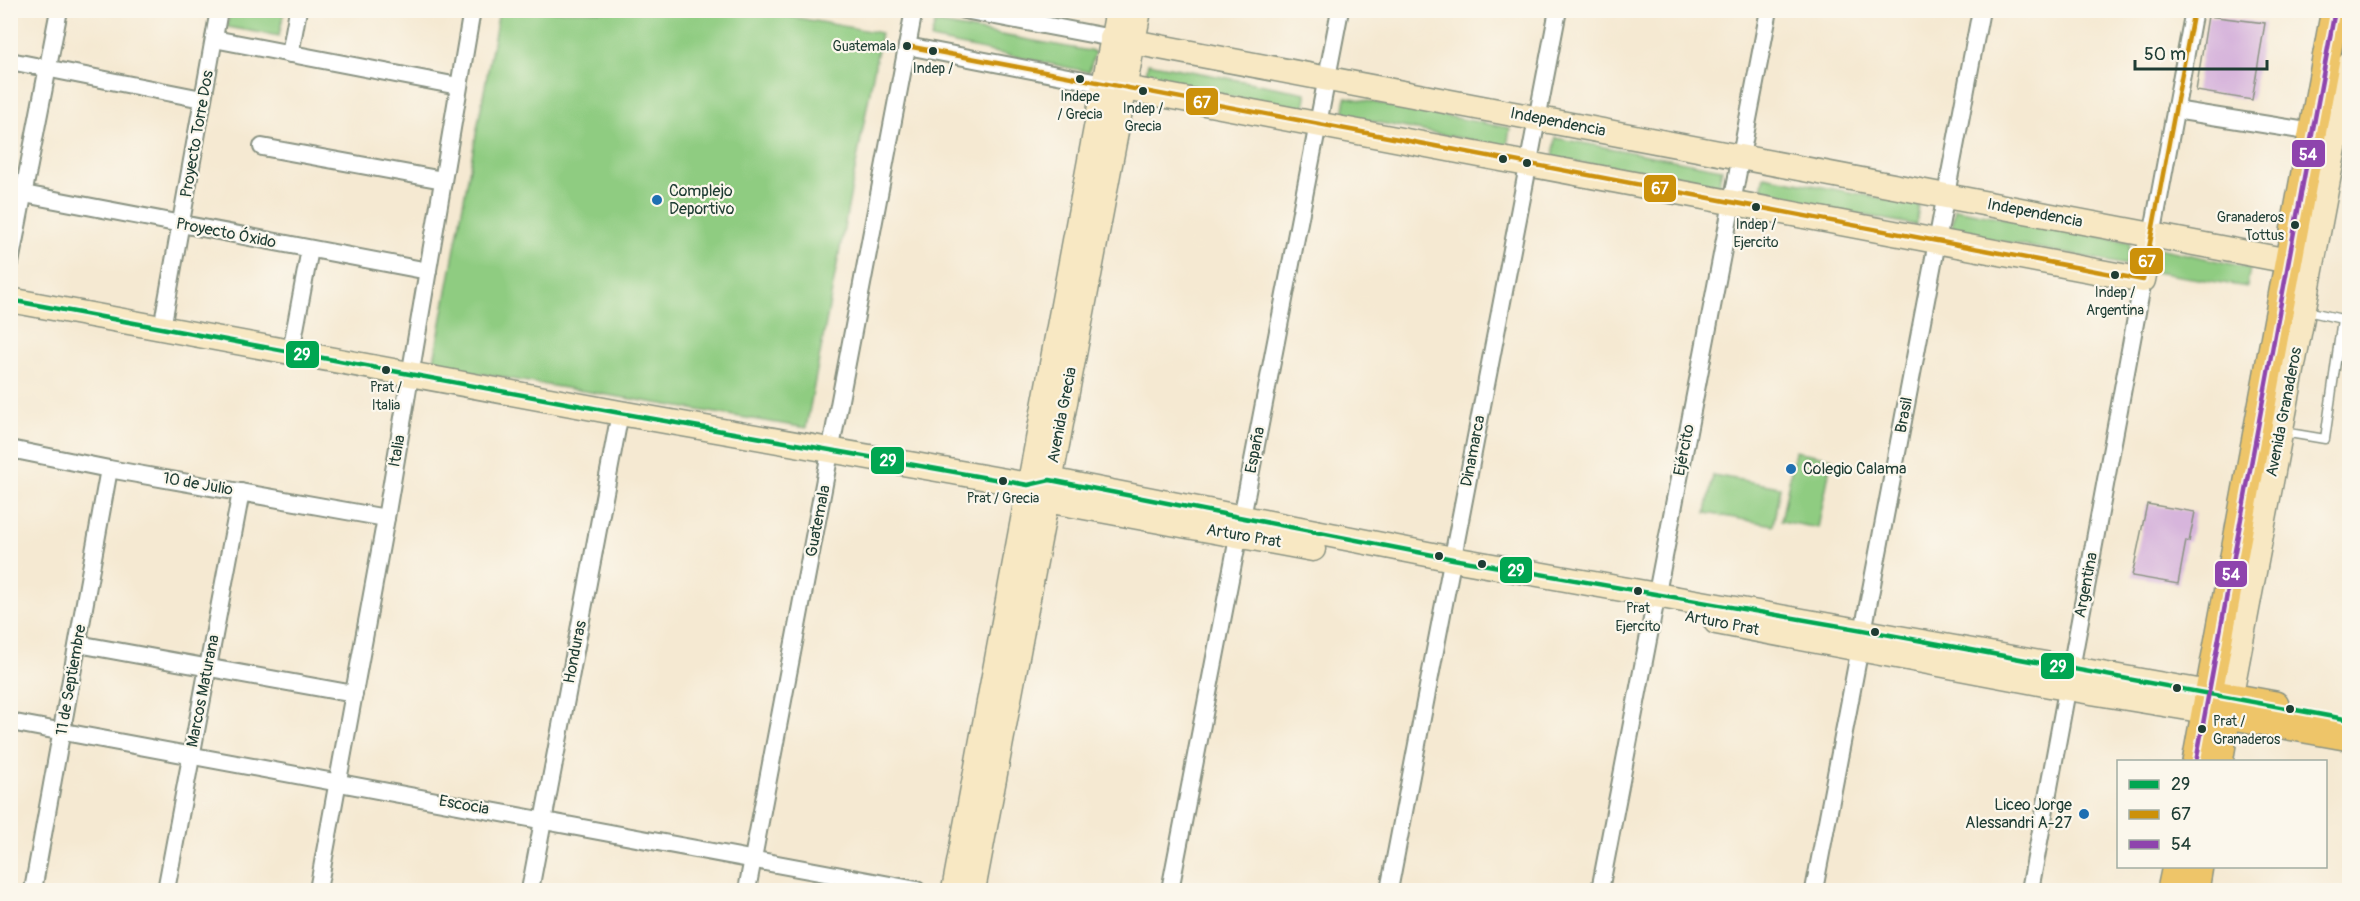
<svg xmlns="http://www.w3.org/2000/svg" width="2360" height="901" font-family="Pangolin,sans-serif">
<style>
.green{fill:#8fcc81;stroke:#57845a;stroke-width:1.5}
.building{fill:#d7b5dc}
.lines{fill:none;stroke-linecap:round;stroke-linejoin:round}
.lane-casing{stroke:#8a9383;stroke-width:11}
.street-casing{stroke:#8a9383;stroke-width:20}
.secondary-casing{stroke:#8a9383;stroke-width:27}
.primary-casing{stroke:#8a9383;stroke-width:30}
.lane{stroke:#fff;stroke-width:8}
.street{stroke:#fff;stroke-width:16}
.secondary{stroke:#f8e8c3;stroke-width:24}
.primary{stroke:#eec569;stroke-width:27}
.bus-1-casing{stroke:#fbf7ec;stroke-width:9}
.bus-2-casing{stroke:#fbf7ec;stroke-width:9}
.bus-3-casing{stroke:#fbf7ec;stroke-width:9}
.bus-1{stroke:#00a651;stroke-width:4.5}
.bus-2{stroke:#cc910a;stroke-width:4.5}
.bus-3{stroke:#8e44ad;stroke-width:4.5}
.bus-dot{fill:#1f3d34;stroke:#fbf7ec;stroke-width:2}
.poi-dot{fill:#1f6fb2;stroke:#fbf7ec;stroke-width:2}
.labels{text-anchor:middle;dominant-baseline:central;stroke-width:4.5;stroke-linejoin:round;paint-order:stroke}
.bus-label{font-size:14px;fill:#1f3d34;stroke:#fbf7ec}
.street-label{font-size:16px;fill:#1f3d34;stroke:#fbf7ec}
.poi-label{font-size:16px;fill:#1f3d34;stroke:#fbf7ec;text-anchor:start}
.line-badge{stroke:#fbf7ec;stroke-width:2}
.badge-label{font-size:16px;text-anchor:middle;font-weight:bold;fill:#fff}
</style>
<rect width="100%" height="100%" fill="#fbf7ec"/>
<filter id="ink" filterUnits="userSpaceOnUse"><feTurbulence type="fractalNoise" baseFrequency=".0167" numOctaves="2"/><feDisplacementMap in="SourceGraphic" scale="12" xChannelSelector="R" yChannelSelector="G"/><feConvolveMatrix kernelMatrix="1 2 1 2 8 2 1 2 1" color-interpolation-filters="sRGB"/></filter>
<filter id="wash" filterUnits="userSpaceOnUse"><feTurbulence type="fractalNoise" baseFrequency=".008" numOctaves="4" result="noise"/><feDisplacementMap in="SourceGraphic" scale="24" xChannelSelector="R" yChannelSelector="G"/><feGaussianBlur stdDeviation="1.35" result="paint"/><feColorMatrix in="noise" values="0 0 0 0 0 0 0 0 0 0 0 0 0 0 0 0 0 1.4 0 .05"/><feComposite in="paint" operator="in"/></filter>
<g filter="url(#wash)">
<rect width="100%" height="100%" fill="#f5e9d2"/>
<g class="green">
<path d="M230,10L284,11L279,36L227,27Z"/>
<path d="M499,11H760L881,33L806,428L433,366Z"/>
<path d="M935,23L1095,52L1089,72L931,39Z"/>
<path d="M1148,63L1306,93L1305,111L1145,80Z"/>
<path d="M1346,97L1510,128L1507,147L1343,116Z"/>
<path d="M1556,138L1722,169L1718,188L1553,158Z"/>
<path d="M1764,176L1919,205L1916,225L1760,196Z"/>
<path d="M1955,209L2130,242L2127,265L1951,232Z"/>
<path d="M2159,248L2250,268L2247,287L2154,272Z"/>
<path d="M1795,451L1832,458L1818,528L1781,521Z"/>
<path d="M1713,475L1780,487L1773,525L1706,513Z"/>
</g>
<g id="blocks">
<g class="building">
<path d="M2208,16L2265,23L2252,100L2196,91Z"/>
<path d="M2147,504L2195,512L2189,542L2186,541L2178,584L2132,576Z"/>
</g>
</g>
</g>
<g filter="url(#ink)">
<use href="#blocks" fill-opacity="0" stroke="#8a9383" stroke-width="1.5"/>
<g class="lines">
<g class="lane-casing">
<path id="lane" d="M2283,432L2325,439L2342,319L2307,311"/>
</g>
<g class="street-casing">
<g id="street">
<path d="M964,10L1112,38"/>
<path d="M214,39L458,86"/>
<path d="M907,46L1104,84"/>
<path d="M290,54L298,10"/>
<path d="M10,61L202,99"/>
<path d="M2175,110L2313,132"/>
<path d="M262,147L443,180"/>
<path d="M24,194L428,271"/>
<path d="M2152,236L2194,10"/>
<path d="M10,263L59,10"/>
<path d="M162,328L219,10"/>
<path d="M291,351L310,249"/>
<path d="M10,449L109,469L386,518"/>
<path d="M78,644L354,694"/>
<path d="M10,722L917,890"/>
<path d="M33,890L109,469"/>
<path d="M166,890L241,492"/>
<path d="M318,890L386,518L472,10"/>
<path d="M530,890L620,413"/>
<path d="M747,890L914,10"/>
<path d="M1170,890L1340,10"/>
<path d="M1389,890L1558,10"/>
<path d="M1600,890L1769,10"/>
<path d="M1814,890L1981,10"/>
<path d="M2030,890L2143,280"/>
</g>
</g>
<g class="secondary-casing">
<g id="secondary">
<path d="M1112,38L2289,261"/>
<path d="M1104,84L2143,280L2152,236"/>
<path d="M10,300L620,413L1028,485L1050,480L1453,559L2209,693"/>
<path d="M1028,485L1046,500L1313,549"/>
<path d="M1716,622L2055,686L2206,711"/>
<path d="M2227,715L2350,63"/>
<path d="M954,890L1118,10"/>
<path d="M973,890L1139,10"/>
</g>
</g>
<g class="primary-casing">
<g id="primary">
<path d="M2209,693L2275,705"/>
<path d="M2206,711L2350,737"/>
<path d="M2196,762L2335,10"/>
<path d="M2219,762L2227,715"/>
<path d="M2171,890L2176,866"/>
<path d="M2195,890L2199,866"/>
</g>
</g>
<use href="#lane" class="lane"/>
<use href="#street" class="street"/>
<use href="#secondary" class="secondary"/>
<use href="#primary" class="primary"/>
<g class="bus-1-casing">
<path id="bus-1" d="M10,300L620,413L1028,485L1050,480L1453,559L1863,630L2350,720"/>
</g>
<g class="bus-2-casing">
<path id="bus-2" d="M907,46L2143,280L2194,10"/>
</g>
<g class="bus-3-casing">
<path id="bus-3" d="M2196,762L2335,10"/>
</g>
<use href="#bus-1" class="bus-1"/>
<use href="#bus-2" class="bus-2"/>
<use href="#bus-3" class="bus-3"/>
</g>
</g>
<g class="bus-dot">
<circle cx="907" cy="46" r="5"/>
<circle cx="933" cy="51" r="5"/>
<circle cx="1080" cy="79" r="5"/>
<circle cx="1143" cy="91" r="5"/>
<circle cx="1503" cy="159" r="5"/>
<circle cx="1527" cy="163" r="5"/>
<circle cx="1756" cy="207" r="5"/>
<circle cx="2295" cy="225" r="5"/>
<circle cx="2115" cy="275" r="5"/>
<circle cx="386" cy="370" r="5"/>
<circle cx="1003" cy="481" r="5"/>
<circle cx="1439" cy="556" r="5"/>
<circle cx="1482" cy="564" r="5"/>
<circle cx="1638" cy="591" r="5"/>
<circle cx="1875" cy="632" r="5"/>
<circle cx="2177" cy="688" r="5"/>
<circle cx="2290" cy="709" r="5"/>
<circle cx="2202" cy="729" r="5"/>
</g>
<g class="poi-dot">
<circle cx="657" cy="200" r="6"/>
<circle cx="1791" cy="469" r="6"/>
<circle cx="2084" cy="814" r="6"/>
</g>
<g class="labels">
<g class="bus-label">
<text x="896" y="46" text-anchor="end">Guatemala</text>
<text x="933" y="68">Indep /</text>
<text x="1080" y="96">Indepe<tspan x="1080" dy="18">/ Grecia</tspan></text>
<text x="1143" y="108">Indep /<tspan x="1143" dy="18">Grecia</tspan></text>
<text x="2284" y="217" text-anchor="end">Granaderos<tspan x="2284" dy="18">Tottus</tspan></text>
<text x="1756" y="224">Indep /<tspan x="1756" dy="18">Ejercito</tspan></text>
<text x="2115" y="292">Indep /<tspan x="2115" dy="18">Argentina</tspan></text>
<text x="386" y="387">Prat /<tspan x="386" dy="18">Italia</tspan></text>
<text x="1003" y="498">Prat / Grecia</text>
<text x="1638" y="608">Prat<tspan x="1638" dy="18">Ejercito</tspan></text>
<text x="2213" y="721" text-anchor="start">Prat /<tspan x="2213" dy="18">Granaderos</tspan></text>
</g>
<g class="street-label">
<text transform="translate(1558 122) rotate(11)">Independencia</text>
<text transform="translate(197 134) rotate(-80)">Proyecto Torre Dos</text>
<text transform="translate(2035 213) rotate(11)">Independencia</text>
<text transform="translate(226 233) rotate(11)">Proyecto Óxido</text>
<text transform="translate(2284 412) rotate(-79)">Avenida Granaderos</text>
<text transform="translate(1062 415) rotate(-79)">Avenida Grecia</text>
<text transform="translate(1904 415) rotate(-79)">Brasil</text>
<text transform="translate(1255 450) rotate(-79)">España</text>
<text transform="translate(1684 450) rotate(-79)">Ejército</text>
<text transform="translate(397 451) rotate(-80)">Italia</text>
<text transform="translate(1473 451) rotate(-79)">Dinamarca</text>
<text transform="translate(198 484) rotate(10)">10 de Julio</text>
<text transform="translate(818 521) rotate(-79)">Guatemala</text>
<text transform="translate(1244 536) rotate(10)">Arturo Prat</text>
<text transform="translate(2086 585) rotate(-79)">Argentina</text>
<text transform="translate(1722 623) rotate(11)">Arturo Prat</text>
<text transform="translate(575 652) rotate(-79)">Honduras</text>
<text transform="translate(71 680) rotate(-80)">11 de Septiembre</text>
<text transform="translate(203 691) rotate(-79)">Marcos Maturana</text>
<text transform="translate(464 805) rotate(10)">Escocia</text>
</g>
<g class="poi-label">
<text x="669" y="191">Complejo<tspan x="669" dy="18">Deportivo</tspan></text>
<text x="1803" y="469">Colegio Calama</text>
<text x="2072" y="805" text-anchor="end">Liceo Jorge<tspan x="2072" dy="18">Alessandri A-27</tspan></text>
</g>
</g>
<g class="line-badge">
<rect x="1185" y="87" width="34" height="29" rx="6" fill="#cc910a"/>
<rect x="2291" y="139" width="35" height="29" rx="6" fill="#8e44ad"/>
<rect x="1643" y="174" width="34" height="29" rx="6" fill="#cc910a"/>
<rect x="2129" y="247" width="35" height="28" rx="6" fill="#cc910a"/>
<rect x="285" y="340" width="35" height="29" rx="6" fill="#00a651"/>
<rect x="870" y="446" width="35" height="29" rx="6" fill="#00a651"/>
<rect x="1499" y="556" width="34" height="28" rx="6" fill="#00a651"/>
<rect x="2214" y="560" width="34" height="28" rx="6" fill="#8e44ad"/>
<rect x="2040" y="652" width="35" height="28" rx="6" fill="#00a651"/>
</g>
<g class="badge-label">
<text x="1202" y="108">67</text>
<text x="2308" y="160">54</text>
<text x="1660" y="194">67</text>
<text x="2147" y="267">67</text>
<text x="302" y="360">29</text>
<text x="888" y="466">29</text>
<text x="1516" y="576">29</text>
<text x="2231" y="580">54</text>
<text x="2058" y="672">29</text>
</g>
<rect width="2360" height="901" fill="none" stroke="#fbf7ec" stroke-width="36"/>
<rect x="2117" y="760" width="210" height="108" fill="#fbf7ec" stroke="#a3ada2" stroke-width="1.5"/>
<rect x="2129" y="780" width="30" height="9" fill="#00a651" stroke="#a3ada2" stroke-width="1.5"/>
<text x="2171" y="790" font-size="18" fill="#1f3d34">29</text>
<rect x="2129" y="810" width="30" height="9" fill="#cc910a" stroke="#a3ada2" stroke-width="1.5"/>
<text x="2171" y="820" font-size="18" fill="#1f3d34">67</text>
<rect x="2129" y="840" width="30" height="9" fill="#8e44ad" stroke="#a3ada2" stroke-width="1.5"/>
<text x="2171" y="850" font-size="18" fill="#1f3d34">54</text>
<path d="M2135 60v9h132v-9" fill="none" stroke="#1f3d34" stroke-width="3"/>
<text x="2144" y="60" font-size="18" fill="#1f3d34" stroke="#fbf7ec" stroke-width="4.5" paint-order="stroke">50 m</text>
</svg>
